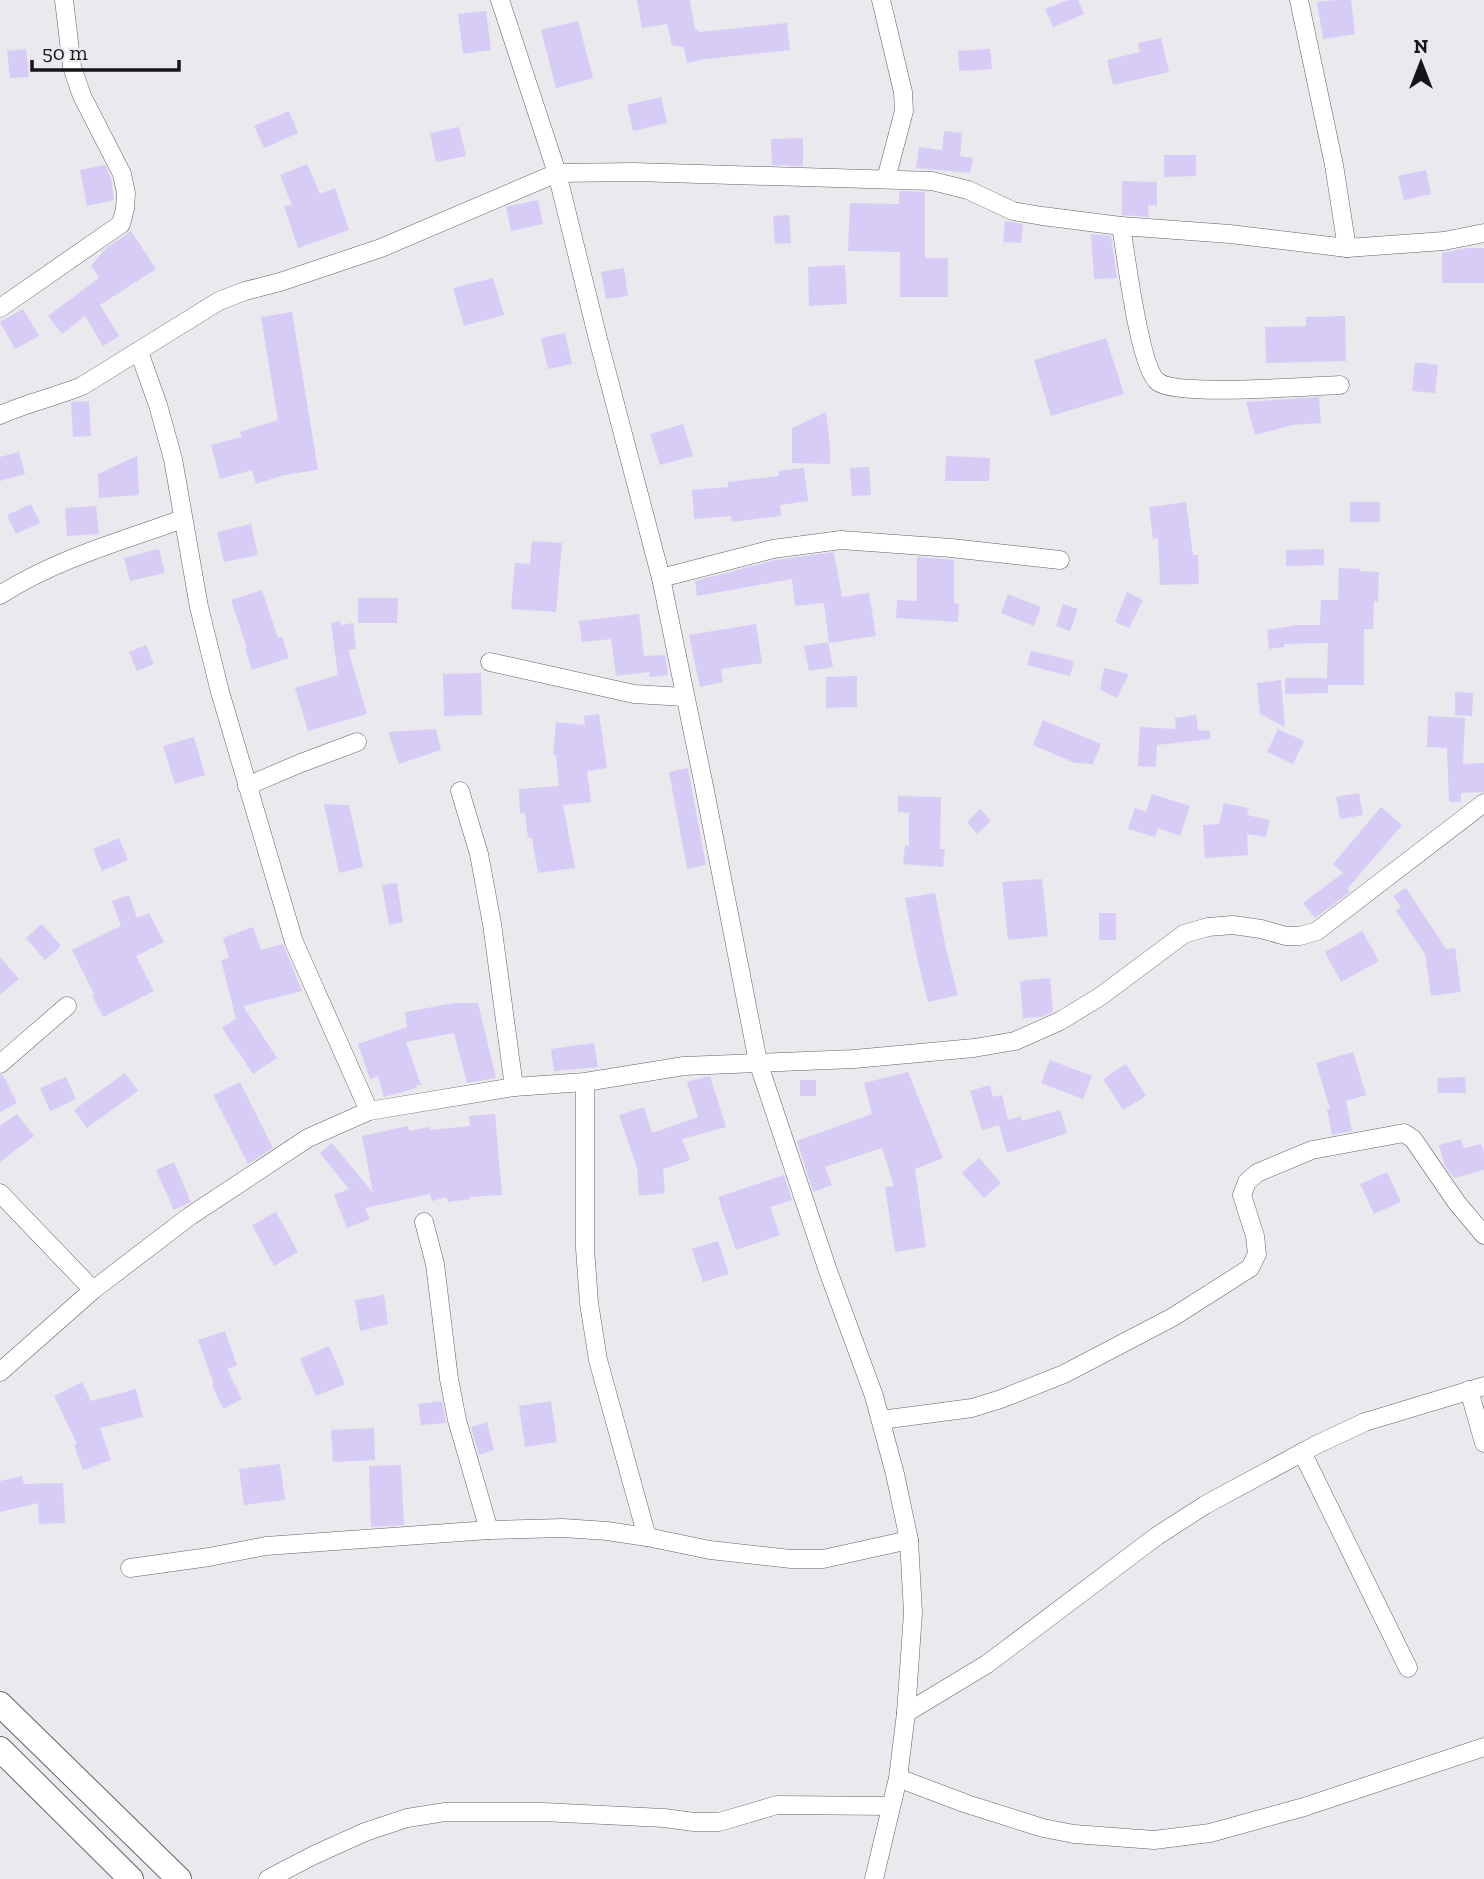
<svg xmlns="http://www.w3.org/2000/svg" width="1484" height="1879" font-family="'Zilla Slab',serif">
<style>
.building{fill:#d7ccf5}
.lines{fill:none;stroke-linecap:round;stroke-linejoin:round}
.street-casing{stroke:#636266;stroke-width:19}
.secondary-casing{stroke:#636266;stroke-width:26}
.street{stroke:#fff;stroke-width:18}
.secondary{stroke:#fff;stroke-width:24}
</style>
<rect width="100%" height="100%" fill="#eae9ee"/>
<g class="building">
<path d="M637,0H690L695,30L698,29L699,32L787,23L790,50L706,59L687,63L684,47L672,45L667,24L642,28Z"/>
<path d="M1068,0H1078L1084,14L1053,27L1045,9Z"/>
<path d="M1335,0H1351L1355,34L1323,39L1317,2Z"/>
<path d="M486,11L491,50L463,54L458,14Z"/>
<path d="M578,21L593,78L556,88L541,30Z"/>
<path d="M1161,38L1169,72L1113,85L1107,60L1140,52L1138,43Z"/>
<path d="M26,49L29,77L10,78L7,51Z"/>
<path d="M990,49L992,69L959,71L958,51Z"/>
<path d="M661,97L667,123L633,131L627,105Z"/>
<path d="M289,111L298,133L264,148L254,126Z"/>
<path d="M459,127L466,156L436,162L430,133Z"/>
<path d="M944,131L962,133L960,156L973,158L970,173L916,168L919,147L942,150Z"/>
<path d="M803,138V166L772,165L771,139Z"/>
<path d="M1164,155H1196V176L1164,177Z"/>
<path d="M307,164L320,194L335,188L349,230L298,248L284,206L292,205L280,175Z"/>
<path d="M105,165L111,178L114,200L87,206L80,170Z"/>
<path d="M1426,170L1431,194L1404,200L1398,176Z"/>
<path d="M1122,181L1157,182V206L1148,205L1149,217L1122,215Z"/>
<path d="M899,191L925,192V258H948V297H900V252L848,251L850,203L899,204Z"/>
<path d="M538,200L543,224L511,231L506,207Z"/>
<path d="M789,215L791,243L775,244L773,216Z"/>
<path d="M1005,221L1023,224L1021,243L1003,242Z"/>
<path d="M131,231L156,269L100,305L119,336L103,346L85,316L62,334L48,316L99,278L91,266L105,249Z"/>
<path d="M1091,234L1111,236L1117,278L1094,279Z"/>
<path d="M1467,248H1484V283H1442V253Z"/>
<path d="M845,265L847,304L809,306L808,267Z"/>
<path d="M624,268L628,296L606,299L601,272Z"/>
<path d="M493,278L504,315L464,326L453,288Z"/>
<path d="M23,309L39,336L15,349L0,322Z"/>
<path d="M292,312L318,470L284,475L256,484L252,470L220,479L211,445L242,437L240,432L278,420L261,317Z"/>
<path d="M1345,316L1346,361L1266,363L1265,327L1306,326V317Z"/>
<path d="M565,333L572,364L548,369L541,338Z"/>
<path d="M1106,338L1124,394L1051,416L1034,360Z"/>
<path d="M1415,362L1438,365L1435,393L1412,391Z"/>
<path d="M1319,397L1321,423L1292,425L1255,435L1246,402Z"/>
<path d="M89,401L91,436L73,437L71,402Z"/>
<path d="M826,412L830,447V464L792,463V428Z"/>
<path d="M683,424L693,456L660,465L650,434Z"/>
<path d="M19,452L25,474L0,481V457Z"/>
<path d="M137,456L139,495L99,498L98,474Z"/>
<path d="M946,456L990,458L989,481H945Z"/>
<path d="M869,467L871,495L852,496L850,468Z"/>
<path d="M804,468L808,501L780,505L781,516L732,522L731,516L694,519L692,490L728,487V482L779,476L778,471Z"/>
<path d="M1186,502L1193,555H1198L1199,584L1160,585L1158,538L1153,539L1149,507Z"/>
<rect x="1350" y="502" width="30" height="20"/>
<path d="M31,504L40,523L16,534L7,515Z"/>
<path d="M96,506L99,534L67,536L65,508Z"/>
<path d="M251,524L258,555L224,562L217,532Z"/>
<path d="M532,541L562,543L556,612L511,609L515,563L530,564Z"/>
<path d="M159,549L165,573L130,581L124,558Z"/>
<path d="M1324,549V565L1286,566V550Z"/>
<path d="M834,552L842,597L869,593L876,636L829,643L824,603L795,606L792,579L697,596L695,581L775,560Z"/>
<path d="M917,557L954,560V603L959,604L958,622L896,618L897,600L917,601Z"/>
<path d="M1339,568L1360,569V571L1379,572L1378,602L1374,601L1373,629H1364V685H1328V693L1285,694V678H1327L1328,643L1284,644V647L1269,649L1267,630L1297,625H1320L1321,600H1338Z"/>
<path d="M262,590L278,638L282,637L289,658L252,670L245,649L247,648L231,600Z"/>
<path d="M1127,592L1143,600L1129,628L1115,622Z"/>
<path d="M1008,594L1041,607L1034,626L1001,613Z"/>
<path d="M358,598H398L397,623H358Z"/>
<path d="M1063,604L1078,609L1070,631L1056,626Z"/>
<path d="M639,614L644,656L665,655L668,675L650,677L649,672L616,676L611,639L582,642L579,621Z"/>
<path d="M340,621L341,625L353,623L356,649L348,650L367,714L308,731L295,688L338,675L331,623Z"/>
<path d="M756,624L762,663L721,669L723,682L700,687L689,635Z"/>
<path d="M828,642L833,667L809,671L804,646Z"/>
<path d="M146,645L154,664L137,671L129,652Z"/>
<path d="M1031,651L1074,661L1070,676L1027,665Z"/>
<path d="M1104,668L1129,674L1117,698L1100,690Z"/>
<path d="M481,673L482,715L444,716L443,674Z"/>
<path d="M857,676V707L826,708V677Z"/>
<path d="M1281,680L1285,727L1260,714L1257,683Z"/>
<path d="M1455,692L1473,693L1472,716L1455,715Z"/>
<path d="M599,714L607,768L587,771L591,802L563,805L575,868L538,873L532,838H528L525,813L520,814L519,789L559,786L556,755H553L556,722L585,725L584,716Z"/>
<path d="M1196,715L1198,730L1210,731V739L1157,745L1156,767L1138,766L1140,727L1176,729L1175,718Z"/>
<path d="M1428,716L1465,718L1463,764L1484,763V792L1461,793V802H1449L1447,748L1427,747Z"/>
<path d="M1043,720L1101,744L1093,764L1075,763L1033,745Z"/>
<path d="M436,729L441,750L399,764L388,732Z"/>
<path d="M1278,729L1304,741L1293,764L1267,752Z"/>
<path d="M194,737L205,775L175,784L163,746Z"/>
<path d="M688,768L706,865L687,869L669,772Z"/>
<path d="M1359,793L1363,815L1340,819L1336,797Z"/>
<path d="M1152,794L1190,806L1180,836L1158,828L1155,837L1128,829L1135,808L1146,812Z"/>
<path d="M898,796L941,797L940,849H945L943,867L903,864L905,845L909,846V813L898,812Z"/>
<path d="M1224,803L1249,808L1247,815L1270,820L1266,837L1247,834L1248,855L1205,858L1203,825L1219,824Z"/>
<path d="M324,804L349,805L363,867L339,873Z"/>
<path d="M1381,807L1402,825L1347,889L1350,892L1315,918L1303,903L1343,873L1333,864Z"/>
<path d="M980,809L991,821L977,834L967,822Z"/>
<path d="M119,838L128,860L102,871L93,849Z"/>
<path d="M1042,879L1048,936L1008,940L1002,882Z"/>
<path d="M397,883L403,922L389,925L382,885Z"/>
<path d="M1406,888L1446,949L1455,948L1461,992L1431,996L1425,954L1396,911L1401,907L1393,896Z"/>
<path d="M935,893L946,949L958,995L928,1002L915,949L905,898Z"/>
<path d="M129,895L137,918L149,913L164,942L136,956L154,991L103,1017L92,995L94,994L72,950L121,926L112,901Z"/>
<rect x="1099" y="913" width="17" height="27"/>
<path d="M42,924L61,946L45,960L26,938Z"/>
<path d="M253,927L261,950L283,944L302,991L243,1006L277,1058L253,1074L222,1028L236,1019L221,960L229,958L223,938Z"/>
<path d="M1362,931L1379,961L1341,982L1325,952Z"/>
<path d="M0,957L19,979L0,995Z"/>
<path d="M1050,978L1053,1012L1042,1017L1023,1018L1020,981Z"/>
<path d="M455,1003H478L496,1078L467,1083L454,1033L406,1042L421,1085H416L417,1088L384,1097L378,1076L370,1079L358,1044L407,1027L405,1012Z"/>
<path d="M594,1043L598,1067L554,1071L551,1049Z"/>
<path d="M1353,1052L1366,1095L1346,1101L1352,1131L1332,1135L1327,1109H1330L1316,1063Z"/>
<path d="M1050,1060L1092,1076L1083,1099L1041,1083Z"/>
<path d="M1126,1064L1146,1096L1123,1110L1103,1079Z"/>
<path d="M908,1072L943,1158L915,1169L926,1247L895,1252L885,1187L894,1186L882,1148L825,1167L832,1185L813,1192L797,1141L872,1114L864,1083Z"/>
<path d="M125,1073L138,1091L87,1128L74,1110Z"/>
<path d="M0,1075H3L17,1103L0,1112Z"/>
<path d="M710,1076L726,1127L682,1139L690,1160L663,1169L665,1193L639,1196L637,1168L619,1115L644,1107L652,1133L698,1117L687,1082Z"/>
<path d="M66,1077L76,1099L50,1111L40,1088Z"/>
<path d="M1465,1077L1466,1093H1438L1437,1078Z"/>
<rect x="800" y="1080" width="16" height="16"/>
<path d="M240,1082L273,1148L248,1164L213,1095Z"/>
<path d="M990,1085L993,1097L1002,1095L1008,1120L1021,1116L1022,1121L1060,1110L1067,1133L1007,1153L999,1125L982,1130L970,1091Z"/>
<path d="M17,1114L34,1136L0,1162V1126Z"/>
<path d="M495,1114L502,1195L470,1197V1199L448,1202L447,1197L432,1201L430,1194L365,1208L370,1219L347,1228L334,1195L349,1189L320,1153L332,1143L373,1193L362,1136L408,1126L409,1131L429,1127L430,1130L470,1126L469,1116Z"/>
<path d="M1461,1139L1464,1148L1481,1144L1484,1153V1170L1454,1178L1445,1166L1439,1145Z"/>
<path d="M979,1158L1001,1183L984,1198L962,1173Z"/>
<path d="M174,1162L191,1202L174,1210L156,1170Z"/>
<path d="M1387,1172L1401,1202L1374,1214L1360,1184Z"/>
<path d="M784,1175L792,1200L770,1207L780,1235L736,1250L718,1197Z"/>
<path d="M276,1212L298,1252L274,1266L252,1225Z"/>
<path d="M718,1241L729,1274L703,1282L692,1249Z"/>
<path d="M384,1295L388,1324L360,1331L355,1300Z"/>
<path d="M225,1331L237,1365L227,1369L242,1399L223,1409L212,1385L214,1384L198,1340Z"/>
<path d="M329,1346L345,1384L316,1396L300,1359Z"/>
<path d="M82,1382L91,1401L136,1389L143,1417L100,1428L111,1460L83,1470L74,1445L77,1444L54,1396Z"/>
<path d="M442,1401L446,1423L421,1425L418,1404Z"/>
<path d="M551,1401L557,1442L525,1447L519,1406Z"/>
<path d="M487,1422L494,1450L479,1455L471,1427Z"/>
<path d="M374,1428L375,1460L333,1462L331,1430Z"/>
<path d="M280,1464L285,1500L244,1505L239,1469Z"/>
<path d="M401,1465L404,1525L371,1527L369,1466Z"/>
<path d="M22,1476L24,1484L63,1483L65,1523L39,1524L38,1503L0,1512V1481Z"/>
</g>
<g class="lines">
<g class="street-casing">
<g id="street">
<path d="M500,0L557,173L598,339L661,578L704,786L758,1062L828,1271L874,1396L895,1474L909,1540L913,1613L906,1713L898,1778L874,1879"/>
<path d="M881,0L903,92L904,111L886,179"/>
<path d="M1299,0L1334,165L1347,248"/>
<path d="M1121,226C1126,254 1139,368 1158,382C1178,397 1309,386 1340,385"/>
<path d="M0,308L121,224L125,209L126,193L122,174L82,96L72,67L64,0"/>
<path d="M139,352L158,405L173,459L199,607L220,692L294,942L369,1111"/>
<path d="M0,415C27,403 55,397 82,386L219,301L245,291L280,282L381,248L557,173L634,172L932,181L968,190L1013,211L1042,216L1121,226L1230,234L1347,248L1444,241L1484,233"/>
<path d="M661,578L773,549L841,540L951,548L1060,560"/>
<path d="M0,595C56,559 121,541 183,519"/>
<path d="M490,662L634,694L685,697"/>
<path d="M247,786L301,763L357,742"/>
<path d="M460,791L479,854L492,924L514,1087"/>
<path d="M0,1064L67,1006"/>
<path d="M585,1082V1248L589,1303L598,1360L647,1537"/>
<path d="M0,1193L93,1290"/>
<path d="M424,1222L435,1264L449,1379L457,1420L489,1530"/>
<path d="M0,1372L93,1290L190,1216L308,1138L369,1111L514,1087L585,1082L684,1066L854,1059L974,1048L1015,1041L1060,1021L1101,996L1184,934L1208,927L1233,925L1261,929L1286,936H1300L1317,931L1484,803"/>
<path d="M1469,1390L1484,1443"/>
<path d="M881,1420L972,1408L1001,1399L1064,1374L1173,1317L1250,1268L1257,1254L1255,1236L1242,1195L1247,1182L1257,1173L1312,1150L1404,1133L1413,1139L1457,1203L1484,1235"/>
<path d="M1302,1452L1408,1668"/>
<path d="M130,1568L209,1557L266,1546L489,1530L563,1528L607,1531L647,1537L710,1550L791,1559H823L909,1540"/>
<path d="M906,1713L987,1664L1157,1536L1205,1505L1316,1445L1365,1422L1484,1386"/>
<path d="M898,1778L967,1804L1043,1828L1074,1834L1154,1840L1210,1833L1304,1807L1484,1747"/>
<path d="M268,1879L314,1855L365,1832L407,1818L445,1812H543L664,1818L694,1822H719L777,1805L891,1806"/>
</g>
</g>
<g class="secondary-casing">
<g id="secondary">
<path d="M0,1704L179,1879"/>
<path d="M0,1749L131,1879"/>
</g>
</g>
<use href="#street" class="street"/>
<use href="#secondary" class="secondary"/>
</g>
<g transform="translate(1421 63)" stroke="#eae9ee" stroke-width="5" paint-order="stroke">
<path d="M0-5L12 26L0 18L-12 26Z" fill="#161517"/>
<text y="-10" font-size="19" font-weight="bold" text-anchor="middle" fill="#161517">N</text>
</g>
<path d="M32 60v10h147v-10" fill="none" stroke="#161517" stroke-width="3.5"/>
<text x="42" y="60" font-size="21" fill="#161517" stroke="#eae9ee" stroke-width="5" paint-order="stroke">50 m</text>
</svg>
